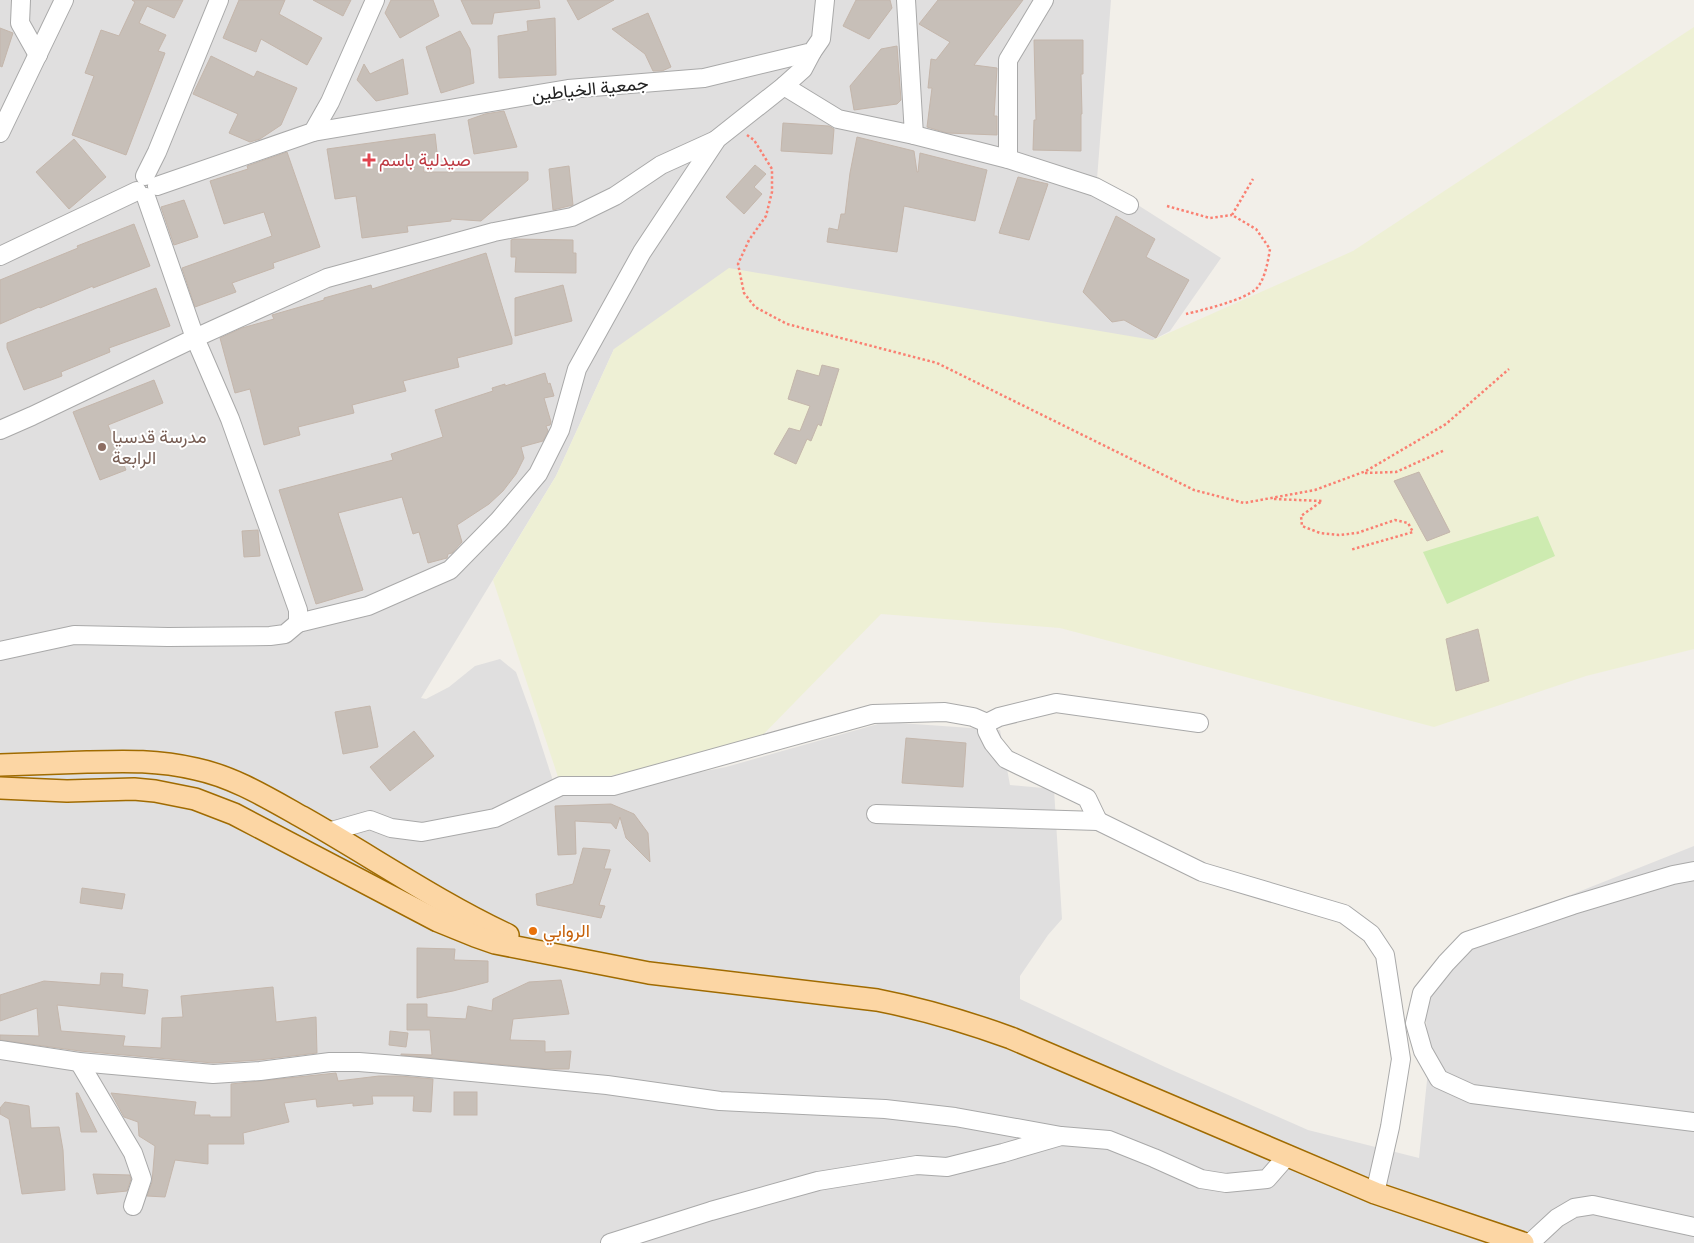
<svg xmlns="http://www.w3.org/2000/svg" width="1694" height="1243" font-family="Signika,Vazirmatn,sans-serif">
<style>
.residential{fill:#e0dfdf}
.farmland{fill:#eef0d5}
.grass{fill:#cdebb0}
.building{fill:#c7bfb8;stroke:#c4b6ab}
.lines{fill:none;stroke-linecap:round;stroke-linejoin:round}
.minor-casing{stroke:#a9a9a9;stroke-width:20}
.major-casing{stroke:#a06b00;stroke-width:24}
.path{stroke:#fa8072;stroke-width:2.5;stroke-dasharray:2.5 2.5;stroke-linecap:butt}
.minor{stroke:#fff;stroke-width:18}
.major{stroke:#fcd6a4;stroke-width:21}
.health-dot{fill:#e0444e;stroke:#fff;stroke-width:2}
.education-dot{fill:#8d6e63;stroke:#fff;stroke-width:2}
.food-dot{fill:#e8710a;stroke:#fff;stroke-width:2}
.labels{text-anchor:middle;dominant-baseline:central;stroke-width:4;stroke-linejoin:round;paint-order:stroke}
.street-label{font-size:18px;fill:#222;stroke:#fff}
.health-label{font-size:18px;fill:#be3a42;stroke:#fff;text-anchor:start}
.education-label{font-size:18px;fill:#785e54;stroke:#fff;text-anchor:start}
.food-label{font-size:18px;fill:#c56008;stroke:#fff;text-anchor:start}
</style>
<rect width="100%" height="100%" fill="#f2efe9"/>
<path class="residential" d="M0,0H1111L1097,179L1221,258L1170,331L1153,340L614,349L556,476L421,698L426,699L449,687L475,666L500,659L516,672L533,719L554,784L642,783L726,767L885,722L1000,730L1010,785L1054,789L1062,919L1048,935L1020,976V999L1165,1067L1308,1130L1419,1158L1429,1061L1424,992L1465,937L1694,846V1243H0Z"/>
<path class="farmland" d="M1694,27V649L1586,676L1434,727L1060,628L881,614L751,747L561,786L493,580L556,476L614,349L729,268L1153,340L1353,251Z"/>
<path class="grass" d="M1538,516L1555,556L1447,604L1423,552Z"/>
<g class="building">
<path d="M132,0H183L174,18L147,6L139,23L166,35L158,51L165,53L126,155L72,135L94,76L85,73L101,30L119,36L135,2Z"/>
<path d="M239,0H285L279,14L322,38L307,65L261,39L256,52L223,38Z"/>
<path d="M313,0H351L343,16Z"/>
<path d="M391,0H433L439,16L400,38L385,13Z"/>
<path d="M461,0H539L540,8L494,13L492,24H472Z"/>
<path d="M567,0H614L578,20Z"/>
<path d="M856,0H890L892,8L869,39L843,26Z"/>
<path d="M938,0H1023L974,65L997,68L994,116H997V135L947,133L927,127L932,88H928L931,59L936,60L950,42L919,24Z"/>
<path d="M648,13L671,67L662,71H653L645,54L612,29Z"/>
<path d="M555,18L556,75L499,78L498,36L528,31L527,21Z"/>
<path d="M0,28L13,33L2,67L0,66Z"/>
<path d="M460,31L470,49L474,83L441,93L426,47Z"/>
<path d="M1034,40H1083V74H1081L1082,114H1081V151L1033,150L1034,120H1036Z"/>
<path d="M897,46L901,100L897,104L854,110L850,86L881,49Z"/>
<path d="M211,56L254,77L257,71L297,88L281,125L260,139L250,142L229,133L238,114L193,94Z"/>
<path d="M403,59L408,94L376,101L357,80L364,64L370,74Z"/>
<path d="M504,111L517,147L474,154L468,120L485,114Z"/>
<path d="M783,123L829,126L834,129L832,154L781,151Z"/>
<path d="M435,134L438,161L423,164L424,172H528V180L481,221L451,219V221L407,226L408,232L362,238L356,196L335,199L327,149Z"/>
<path d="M857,137L914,151L917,172H918L920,153L987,170L975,221L904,206L897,252L827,242L829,228L838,230L841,214H845L850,173Z"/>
<path d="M74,139L106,177L69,209L36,172Z"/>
<path d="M287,152L320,247L273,263L274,268L232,283L236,292L195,307L182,268L272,236L264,212L224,224L210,181L248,169L247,166Z"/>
<path d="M755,165L766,174L754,187L762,194L744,214L726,197Z"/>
<path d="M569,166L573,205L553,210L549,169Z"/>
<path d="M1018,177L1048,184L1029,240L999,233Z"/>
<path d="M184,200L198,237L174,245L161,207Z"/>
<path d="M1116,216L1155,239L1146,257L1189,280L1156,338L1124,320L1112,322L1083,292Z"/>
<path d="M134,224L150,266L93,288V286L40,308L39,307L0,324V280L78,248L77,246Z"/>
<path d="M514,239L573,240V253H576V273L515,272L516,257H511V240Z"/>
<path d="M486,253L512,339V344L457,358L459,367L403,381L406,391L352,405L354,413L298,427L300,435L264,445L250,389L235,393L220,338L242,328L274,319L272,315L324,300V298L371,285L372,289Z"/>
<path d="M563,285L572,321L515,336V298Z"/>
<path d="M156,288L170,326L109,348L110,352L61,372L62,376L24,390L7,348V343Z"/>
<path d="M822,365L839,369L821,426L818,424L811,441L807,439L796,464L774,454L789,428L800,431L810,406L788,399L797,370L819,376Z"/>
<path d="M545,373L548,384L550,383L554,396L544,398L551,422L550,425L546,426L548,431L543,441L521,447L524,458L516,474L503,491L489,504L457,525L462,542L452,553L448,554L447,558L428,563L419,532L413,534L402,497L338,513L363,590L316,604L279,490L393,460L391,454L443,437L435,410L493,391L492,388L505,384V386Z"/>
<path d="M154,380L163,403L108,425L126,470L100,480L73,412Z"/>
<path d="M1419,472L1450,532L1427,541L1394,481Z"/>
<path d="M258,530L260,556L244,557L242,531Z"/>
<path d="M1478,629L1489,681L1456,691L1446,639Z"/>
<path d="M370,706L378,747L343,754L335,712Z"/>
<path d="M414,731L434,756L390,791L370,767Z"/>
<path d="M906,738L966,743L963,787L902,783Z"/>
<path d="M611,804L634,814L648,833L650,862L626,838L620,817L616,829L611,823L575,821L576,854L558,855L555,806Z"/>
<path d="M583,848L610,850L604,869H611L599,905L605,906L601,918L537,905L536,894L573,884Z"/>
<path d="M82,888L125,894L122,909L80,903Z"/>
<path d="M417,948L455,949L454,960L488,961V982L453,991L417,998Z"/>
<path d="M101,973L123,974L122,987L148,990L145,1014L57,1005L61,1031L125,1036L123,1046L161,1048L162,1018L183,1017L181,996L273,987L276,1022L316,1017L317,1053L259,1060L213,1063L80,1051L0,1040V1035L39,1036L37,1008L0,1021V995L44,981L100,985Z"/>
<path d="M561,980L569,1014L513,1019L510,1040L545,1041V1052L571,1051L569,1069H547L401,1055V1054L432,1055L430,1030H407V1004H427V1017L466,1019L468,1006L492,1011L493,999L529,982Z"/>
<path d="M390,1031L408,1033L406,1047L389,1045Z"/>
<path d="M336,1073L338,1081L379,1076H400L433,1079L431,1112L413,1111L414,1096H372L373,1104L353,1106V1103L317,1107L316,1099L284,1103L289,1122L243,1133L244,1144H208V1164L175,1160L165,1197L147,1196L152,1182L155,1146L139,1136L138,1122L124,1117L111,1093L196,1102L194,1115H210V1117H231V1084Z"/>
<rect x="454" y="1092" width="23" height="23"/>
<path d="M76,1093H78L97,1132H81Z"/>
<path d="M5,1102L29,1106L31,1128L59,1127L63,1150L65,1190L22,1194L9,1119L0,1114V1108Z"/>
<path d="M93,1174L130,1175L131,1179L127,1191L97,1194Z"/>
</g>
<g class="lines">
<g class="minor-casing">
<g id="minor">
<path d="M21,0L20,23L38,55"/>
<path d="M784,86L838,119L914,135L906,0"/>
<path d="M313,132L568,89L704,78L812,52L821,39L825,0"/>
<path d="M0,133L64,0"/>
<path d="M914,135L1008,159L1095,187L1129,205"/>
<path d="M1008,159V60L1044,0"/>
<path d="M145,176L157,152L219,0"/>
<path d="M157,186L313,132L330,102L375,0"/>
<path d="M0,256L137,191"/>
<path d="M0,430L32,416L195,338L327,278L494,232L572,217L615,196L661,165L716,140"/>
<path d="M298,623L368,606L450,570L499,520L538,474L560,430L577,369L642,252L717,139L784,86L803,69L812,52"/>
<path d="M0,651L74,635L168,637L270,636L285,634L298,623V610L230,419L195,338L146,197"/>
<path d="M987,723L999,717L1056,703L1199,723"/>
<path d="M876,814L1098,821L1202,872L1344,914L1371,934L1385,955L1401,1059L1390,1127L1375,1193"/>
<path d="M328,832L370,820L391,828L422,832L495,818L561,786H613L873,714L945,712L973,717L987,723V731L993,743L1006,759L1087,798L1098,821"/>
<path d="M1694,871L1673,875L1573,905L1467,941L1446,963L1422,993L1415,1023L1423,1051L1439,1079L1472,1094L1694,1122"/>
<path d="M0,1050L79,1062L213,1074L260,1071L330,1062H359L409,1066L607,1085L720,1101L885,1109L955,1117L1061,1136"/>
<path d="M79,1062L133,1153L142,1179L133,1206"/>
<path d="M610,1243L711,1211L818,1181L917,1165L947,1167L1003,1153L1061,1136L1109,1140L1154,1158L1201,1179L1226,1183L1267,1179L1288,1155"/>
<path d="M1530,1243L1557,1218L1574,1208L1593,1205L1694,1227"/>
</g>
</g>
<g class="major-casing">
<g id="major">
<path d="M0,765C29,764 58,763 87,762C126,761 157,760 196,769C234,777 268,798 302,817C371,856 436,901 508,935"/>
<path d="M0,788L67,791L134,789L155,791L195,799L234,814L438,921L475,936L495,943L649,973L877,1000C923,1009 967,1022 1011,1038L1375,1193L1523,1243"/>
</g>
</g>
<g class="path">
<path d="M747,135L754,140L772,169V192L766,216L749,240L738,264L744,293L755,307L787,324L937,363L1194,490L1244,503L1315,490L1366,471L1446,424L1509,369"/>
<path d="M1167,206L1210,218L1232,215"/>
<path d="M1186,314C1203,310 1244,300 1256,289C1265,280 1268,261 1270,249L1256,229L1232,215L1253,179"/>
<path d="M1365,473L1396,472L1445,450"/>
<path d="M1274,499L1322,501L1301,516L1302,526L1320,533L1339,535L1357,533L1395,520L1408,523L1413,532L1350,550"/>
</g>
<use href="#minor" class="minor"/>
<use href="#major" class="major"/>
</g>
<path class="health-dot" d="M366.5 152.5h5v5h5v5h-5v5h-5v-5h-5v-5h5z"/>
<circle class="education-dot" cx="102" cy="447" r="5"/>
<circle class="food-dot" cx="533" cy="931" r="5"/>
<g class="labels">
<g class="street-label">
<text transform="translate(590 89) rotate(-6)">جمعية الخياطين</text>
</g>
<g class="health-label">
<text x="379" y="160">صيدلية باسم</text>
</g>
<g class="education-label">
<text x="112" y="437">مدرسة قدسيا<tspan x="112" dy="21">الرابعة</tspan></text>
</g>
<g class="food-label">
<text x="543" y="931">الروابي</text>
</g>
</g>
</svg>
